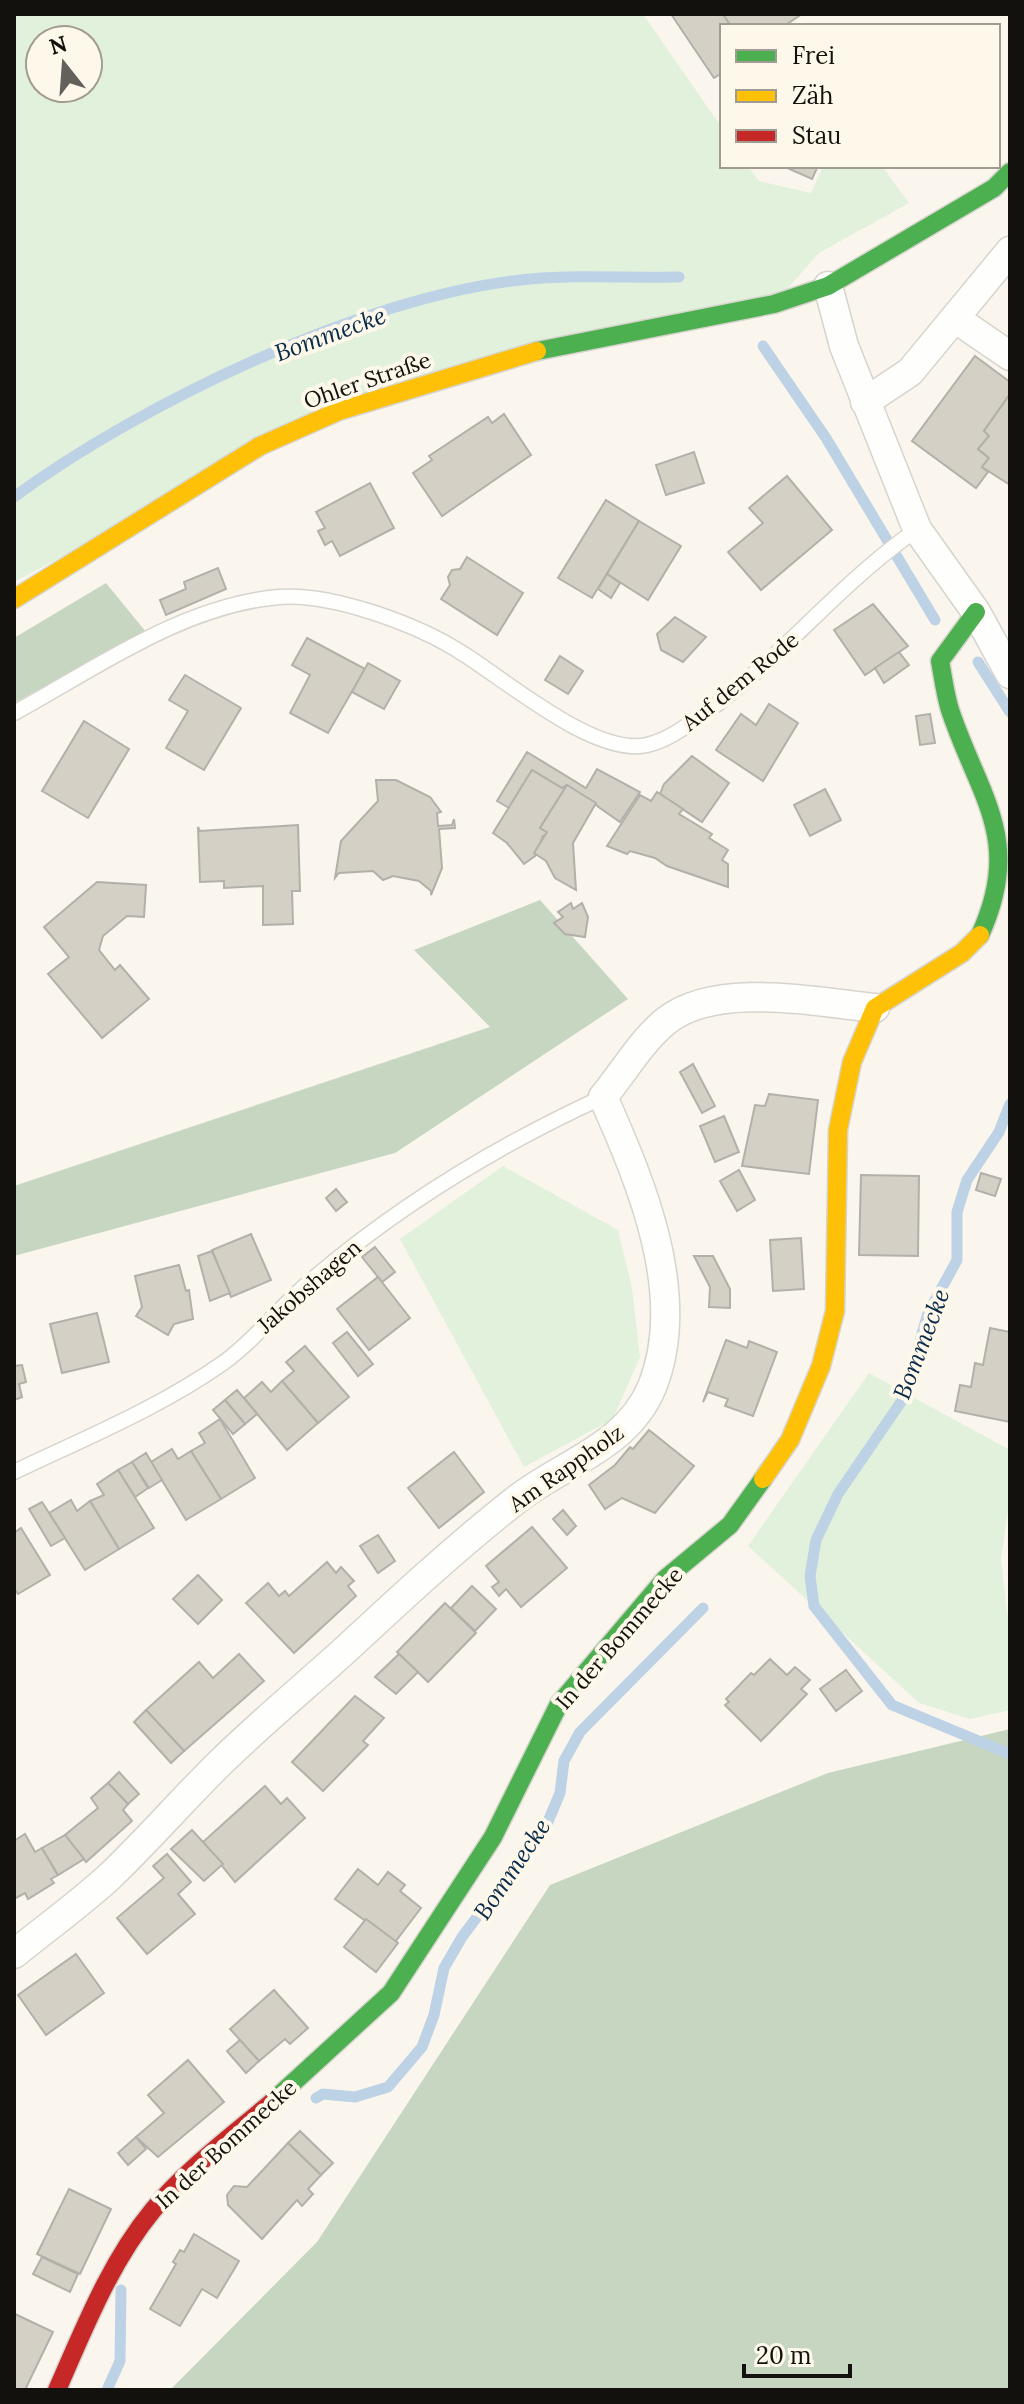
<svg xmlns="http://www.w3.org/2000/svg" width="1024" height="2404" font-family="Lora,serif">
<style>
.green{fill:#e2f1db;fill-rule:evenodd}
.forest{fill:#c6d6c0}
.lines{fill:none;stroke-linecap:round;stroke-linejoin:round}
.stream{stroke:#bed2e6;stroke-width:11}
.building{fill:#d5d0c5;stroke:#b2b0aa;stroke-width:2}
.lane-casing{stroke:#d6d4cd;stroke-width:17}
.street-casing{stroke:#d6d4cd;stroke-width:31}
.fast-casing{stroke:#d6d4cd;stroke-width:21}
.slow-casing{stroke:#d6d4cd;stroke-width:21}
.jam-casing{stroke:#d6d4cd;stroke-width:21}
.lane{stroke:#fefefc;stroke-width:14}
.street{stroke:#fefefc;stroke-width:28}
.fast{stroke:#4caf50;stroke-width:18}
.slow{stroke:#ffc107;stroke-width:18}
.jam{stroke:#c62828;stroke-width:18}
.labels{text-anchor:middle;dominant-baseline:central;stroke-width:8;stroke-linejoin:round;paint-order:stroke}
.street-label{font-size:22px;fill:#13110d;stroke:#fef8ea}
.water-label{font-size:24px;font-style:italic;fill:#082a49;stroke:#fef8ea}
</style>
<rect width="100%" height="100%" fill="#faf6ee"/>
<g class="green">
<path d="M14,14H643L722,128V166H748L759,181L811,193L823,166H882L909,203L819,253L774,304L339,411L14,582ZM40,40H88V88H40Z"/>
<path d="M503,1166L618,1230L632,1288L640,1357L613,1419L524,1467L400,1239Z"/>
<path d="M869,1373L1010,1450V1498L1001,1559L1010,1636V1710L970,1719L919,1703L748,1546Z"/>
</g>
<g class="forest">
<path d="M106,583L146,632L14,703V638Z"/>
<path d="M540,900L628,999L395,1153L14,1256V1186L490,1027L414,950Z"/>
<path d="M1010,1729V2390H170L317,2242L550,1885L828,1773Z"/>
</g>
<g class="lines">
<g class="stream">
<path d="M763,346L826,438L935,620"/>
<path d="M14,497C142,403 363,297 521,280C573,274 627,278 679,277"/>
<path d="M978,662L1010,712"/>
<path d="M1010,1104L999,1132L967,1180L957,1212V1260L928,1313L903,1399L838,1494L816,1540L810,1576L814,1606L892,1705L1010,1754"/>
<path d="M316,2098L323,2094L355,2097L388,2087L422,2047L434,2015L444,1968L462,1937L547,1824L560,1793L564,1761L580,1732L703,1608"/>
<path d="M107,2390L120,2361L121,2290"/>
</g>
</g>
<g class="building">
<path d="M671,14H723L731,26H722V73L714,78Z"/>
<path d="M723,14H802L784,26H731Z"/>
<path d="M783,166H818L812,179Z"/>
<path d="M975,356L1010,382V394L984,431L989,436L978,449L989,458L982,467L988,472L976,488L912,441Z"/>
<path d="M1010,394V485L982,467L989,458L978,449L989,436L984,431Z"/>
<path d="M504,414L531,455L442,516L413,473L432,460L429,456L488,417L492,423Z"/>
<path d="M694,452L704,483L666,495L656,465Z"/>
<path d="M787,476L832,530L761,590L728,552L763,523L749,508Z"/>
<path d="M370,483L394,528L340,556L332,541L325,545L318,531L325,528L316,512Z"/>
<path d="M606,500L639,521L592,598L558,578Z"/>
<path d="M639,521L681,546L648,600L607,574Z"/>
<path d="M467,557L523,593L497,635L441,599L450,585L448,577L452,570L460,569Z"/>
<path d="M218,568L226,589L166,615L160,600L186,589L184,582Z"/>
<path d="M607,574L620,583L611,598L598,589Z"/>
<path d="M873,604L908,646L865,675L834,630Z"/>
<path d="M675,617L706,637L683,662L661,650L657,634Z"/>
<path d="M307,638L365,669L328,733L290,713L310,675L292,665Z"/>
<path d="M899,652L909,665L884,683L875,668Z"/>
<path d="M560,656L583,671L568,694L545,680Z"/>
<path d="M368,663L400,681L384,709L352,692Z"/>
<path d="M185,675L241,708L204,770L166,748L188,711L169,700Z"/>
<path d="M769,704L798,723L763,781L716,750L741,714L756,725Z"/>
<path d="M930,714L935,743L920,745L916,716Z"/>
<path d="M84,721L129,749L88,818L42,791Z"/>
<path d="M527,752L586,788L597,769L640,792L620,822L567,785L562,788L532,770L509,808L497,801Z"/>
<path d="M692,756L729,783L702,822L660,794L664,784Z"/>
<path d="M532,770L562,788L567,785L540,828L547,832L546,837L543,836L535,856L524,864L507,843L493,833Z"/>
<path d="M376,780H396L430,797L441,812L437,813L438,826L452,825L454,819L455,828L439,829L442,868L431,895V891L419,881L393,876L383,880L373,871L339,873L335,878L341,841L378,801Z"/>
<path d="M567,785L596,803L573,843L576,890L555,878L546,861L534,853L547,832L540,828Z"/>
<path d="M825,789L841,820L810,836L794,805Z"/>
<path d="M657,792L683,809L679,814L712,834L709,838L728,850L722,860L728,864V887L667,866L655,858L630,851L627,854L607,846L640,795L651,801Z"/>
<path d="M298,825L300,891H292L293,924L263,925V886L224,888V881L200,882L198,827L200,831Z"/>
<path d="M97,882L146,885L144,917L127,916L103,936L99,950L115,970L120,965L149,999L102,1038L48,974L69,957L44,927Z"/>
<path d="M571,903L573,909L582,903L588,917L585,937L565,934L554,923L563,917L558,912Z"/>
<path d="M693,1064L715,1106L702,1113L680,1072Z"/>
<path d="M769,1094L818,1100L809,1174L742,1166L755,1105L765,1106Z"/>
<path d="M724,1116L739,1152L715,1162L700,1126Z"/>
<path d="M739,1170L755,1200L737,1211L720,1181Z"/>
<path d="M981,1173L1001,1179L995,1196L976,1190Z"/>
<path d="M861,1175L919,1176L918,1256L859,1255Z"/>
<path d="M336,1189L347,1202L336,1211L326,1198Z"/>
<path d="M251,1234L271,1280L231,1297L212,1250Z"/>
<path d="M801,1238L804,1289L773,1291L770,1240Z"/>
<path d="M375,1247L395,1272L382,1282L362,1257Z"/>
<path d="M212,1251L230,1293L210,1301L198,1256Z"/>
<path d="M694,1256H713L730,1289V1308L709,1307L710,1287Z"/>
<path d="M179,1265L186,1291L189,1290L193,1319L174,1324L168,1335L136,1316L142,1307L135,1276Z"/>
<path d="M378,1277L410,1318L369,1350L337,1309Z"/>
<path d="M97,1313L109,1362L62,1373L50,1324Z"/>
<path d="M990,1328L1010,1332V1422L955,1411L960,1385L971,1387L975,1363L983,1365Z"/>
<path d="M347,1332L373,1364L358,1376L333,1343Z"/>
<path d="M726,1340L747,1348L749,1341L777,1352L753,1416L725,1406L728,1399L708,1392L703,1402Z"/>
<path d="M305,1346L349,1397L318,1423L282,1381L294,1371L286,1362Z"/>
<path d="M22,1365L26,1382L19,1384L22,1397L14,1400V1366Z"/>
<path d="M282,1381L318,1423L287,1450L244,1398L262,1382L271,1392Z"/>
<path d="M237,1390L257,1414L245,1424L225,1400Z"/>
<path d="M225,1400L245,1424L233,1434L213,1410Z"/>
<path d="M220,1419L255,1478L221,1499L191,1451L205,1443L199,1433Z"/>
<path d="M649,1430L694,1466L655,1513L622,1498L605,1509L589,1485L615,1465L630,1447L633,1449Z"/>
<path d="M172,1449L178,1459L191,1451L221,1499L186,1520L151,1462Z"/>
<path d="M454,1452L484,1492L439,1528L408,1488Z"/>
<path d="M146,1453L162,1480L149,1488L132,1462Z"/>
<path d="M132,1462L148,1488L135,1497L118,1470Z"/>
<path d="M118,1470L154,1528L119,1549L90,1501L104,1495L97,1484Z"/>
<path d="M71,1500L77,1511L90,1501L119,1549L85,1570L49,1513Z"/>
<path d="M42,1502L65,1538L51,1546L29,1509Z"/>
<path d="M563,1510L576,1526L567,1535L553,1519Z"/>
<path d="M532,1527L567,1568L521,1607L506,1589L499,1596L492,1587L499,1582L486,1566Z"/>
<path d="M21,1528L50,1575L18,1594L14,1588V1533Z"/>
<path d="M378,1535L395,1561L378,1573L360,1546Z"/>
<path d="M327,1562L336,1573L341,1567L354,1581L348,1586L356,1596L294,1653L246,1603L268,1583L279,1596L285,1591L289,1596Z"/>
<path d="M198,1575L222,1600L198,1624L173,1599Z"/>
<path d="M472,1586L496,1609L475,1631L451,1608Z"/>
<path d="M445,1603L476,1633L428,1682L397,1652Z"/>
<path d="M239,1654L264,1681L184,1751L146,1710L199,1662L213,1678Z"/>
<path d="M399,1654L418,1672L396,1694L375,1677Z"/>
<path d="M770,1659L787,1675L795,1667L810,1680L801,1689L807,1694L761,1741L725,1705L729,1702L726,1699L751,1673L754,1675Z"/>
<path d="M846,1670L862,1691L836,1711L820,1689Z"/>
<path d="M355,1696L384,1718L363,1741L368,1745L323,1791L292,1762Z"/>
<path d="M146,1710L184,1751L171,1763L134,1722Z"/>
<path d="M119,1772L139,1794L128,1804L108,1783Z"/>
<path d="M108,1783L128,1804L123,1810L132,1821L86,1862L65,1835L98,1808L91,1798Z"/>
<path d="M265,1786L281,1804L287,1798L305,1818L235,1882L203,1842Z"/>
<path d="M192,1830L223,1864L204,1881L171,1849Z"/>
<path d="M25,1834L35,1852L42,1848L58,1875L51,1879L54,1883L28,1899L25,1893L14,1899V1841Z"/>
<path d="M65,1835L84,1859L58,1875L42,1848Z"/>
<path d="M167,1854L191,1882L178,1894L195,1914L147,1954L117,1918L164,1878L153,1866Z"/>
<path d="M358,1869L378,1885L388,1872L405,1885L400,1891L421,1908L395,1942L335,1899Z"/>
<path d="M366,1919L398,1943L376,1972L344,1947Z"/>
<path d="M76,1954L104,1993L46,2035L18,1995Z"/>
<path d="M274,1990L308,2028L290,2044L285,2039L259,2061L230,2029Z"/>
<path d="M240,2040L259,2061L246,2073L227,2051Z"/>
<path d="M188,2060L224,2102L158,2157L136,2137L164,2113L148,2095Z"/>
<path d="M300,2131L333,2163L321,2175L288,2143Z"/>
<path d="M136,2137L146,2149L128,2165L118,2153Z"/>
<path d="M288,2143L321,2175L308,2189L313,2194L302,2206L297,2200L262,2239L228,2205L227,2195L234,2186L247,2187Z"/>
<path d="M69,2189L111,2209L80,2274L37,2254Z"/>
<path d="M194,2234L239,2261L217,2298L202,2289L180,2326L150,2309L176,2264L173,2262L180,2250L184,2252Z"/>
<path d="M42,2257L78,2274L70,2292L33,2274Z"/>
<path d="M15,2314L53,2332L25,2390H14Z"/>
</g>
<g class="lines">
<g class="lane-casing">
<g id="lane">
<path d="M14,713C95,669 183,605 279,597C332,593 417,624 462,653C506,680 595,757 647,745C669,740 686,726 705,713C777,662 833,591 905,538"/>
<path d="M14,1472C85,1438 159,1408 223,1363C254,1341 278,1309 307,1284C396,1207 496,1146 603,1097"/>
</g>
</g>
<g class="street-casing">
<g id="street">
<path d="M828,286L844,346L917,529L976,612L1010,674"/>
<path d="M956,319L1010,356"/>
<path d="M865,402L910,372L1010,251"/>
<path d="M14,1954C45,1929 78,1905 108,1878C147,1841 183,1799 222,1761C261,1723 303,1688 343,1652C399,1600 455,1548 516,1500C563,1463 627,1447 652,1387C689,1295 641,1182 603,1097C623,1073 642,1040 666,1021C716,981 815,1002 875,1008"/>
</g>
</g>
<g class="fast-casing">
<g id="fast">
<path d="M537,351L774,304L828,286L994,188L1010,172"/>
<path d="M976,612L940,661C943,677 945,694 950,710C979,797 1024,839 980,935"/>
<path d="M272,2102L391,1993L493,1837L559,1704L665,1579L730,1525L763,1479"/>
</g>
</g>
<g class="slow-casing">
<g id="slow">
<path d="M14,599L260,446L339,411L537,351"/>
<path d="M763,1479L790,1440L821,1366L835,1311L838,1130L852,1062L875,1008L962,953L980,935"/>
</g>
</g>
<g class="jam-casing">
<path id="jam" d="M57,2390C84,2329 110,2262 153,2210C187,2169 232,2136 272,2102"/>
</g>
<use href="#lane" class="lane"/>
<use href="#street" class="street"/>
<use href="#fast" class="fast"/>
<use href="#slow" class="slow"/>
<use href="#jam" class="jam"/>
</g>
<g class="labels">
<g class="street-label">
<text transform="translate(367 380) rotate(-19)">Ohler Straße</text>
<text transform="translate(740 681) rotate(-39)">Auf dem Rode</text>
<text transform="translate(309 1286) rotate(-41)">Jakobshagen</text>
<text transform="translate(566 1468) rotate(-35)">Am Rappholz</text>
<text transform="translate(619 1638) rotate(-49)">In der Bommecke</text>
<text transform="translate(226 2144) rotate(-42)">In der Bommecke</text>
</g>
<g class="water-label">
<text transform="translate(330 334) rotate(-20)">Bommecke</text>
<text transform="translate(921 1344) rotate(-69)">Bommecke</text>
<text transform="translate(512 1869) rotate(-56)">Bommecke</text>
</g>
</g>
<rect width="1024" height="2404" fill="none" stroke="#13110d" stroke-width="32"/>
<rect x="720" y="24" width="280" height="144" fill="#fef8ea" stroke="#a09c92" stroke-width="2"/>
<rect x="736" y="50" width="40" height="12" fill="#4caf50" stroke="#a09c92" stroke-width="2"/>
<text x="792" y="64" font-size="24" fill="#13110d">Frei</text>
<rect x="736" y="90" width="40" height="12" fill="#ffc107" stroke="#a09c92" stroke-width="2"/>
<text x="792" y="104" font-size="24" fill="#13110d">Zäh</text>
<rect x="736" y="130" width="40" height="12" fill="#c62828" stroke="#a09c92" stroke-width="2"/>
<text x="792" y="144" font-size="24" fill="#13110d">Stau</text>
<g transform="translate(64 64) rotate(343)"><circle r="38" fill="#fef8ea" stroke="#a09c92" stroke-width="2"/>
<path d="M0-6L14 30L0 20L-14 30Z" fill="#64615c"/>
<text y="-12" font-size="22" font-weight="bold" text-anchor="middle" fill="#13110d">N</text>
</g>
<path d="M744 2364v12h106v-12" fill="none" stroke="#13110d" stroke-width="4"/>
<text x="756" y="2364" font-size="24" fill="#13110d" stroke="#fef8ea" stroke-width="6" paint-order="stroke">20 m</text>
</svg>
